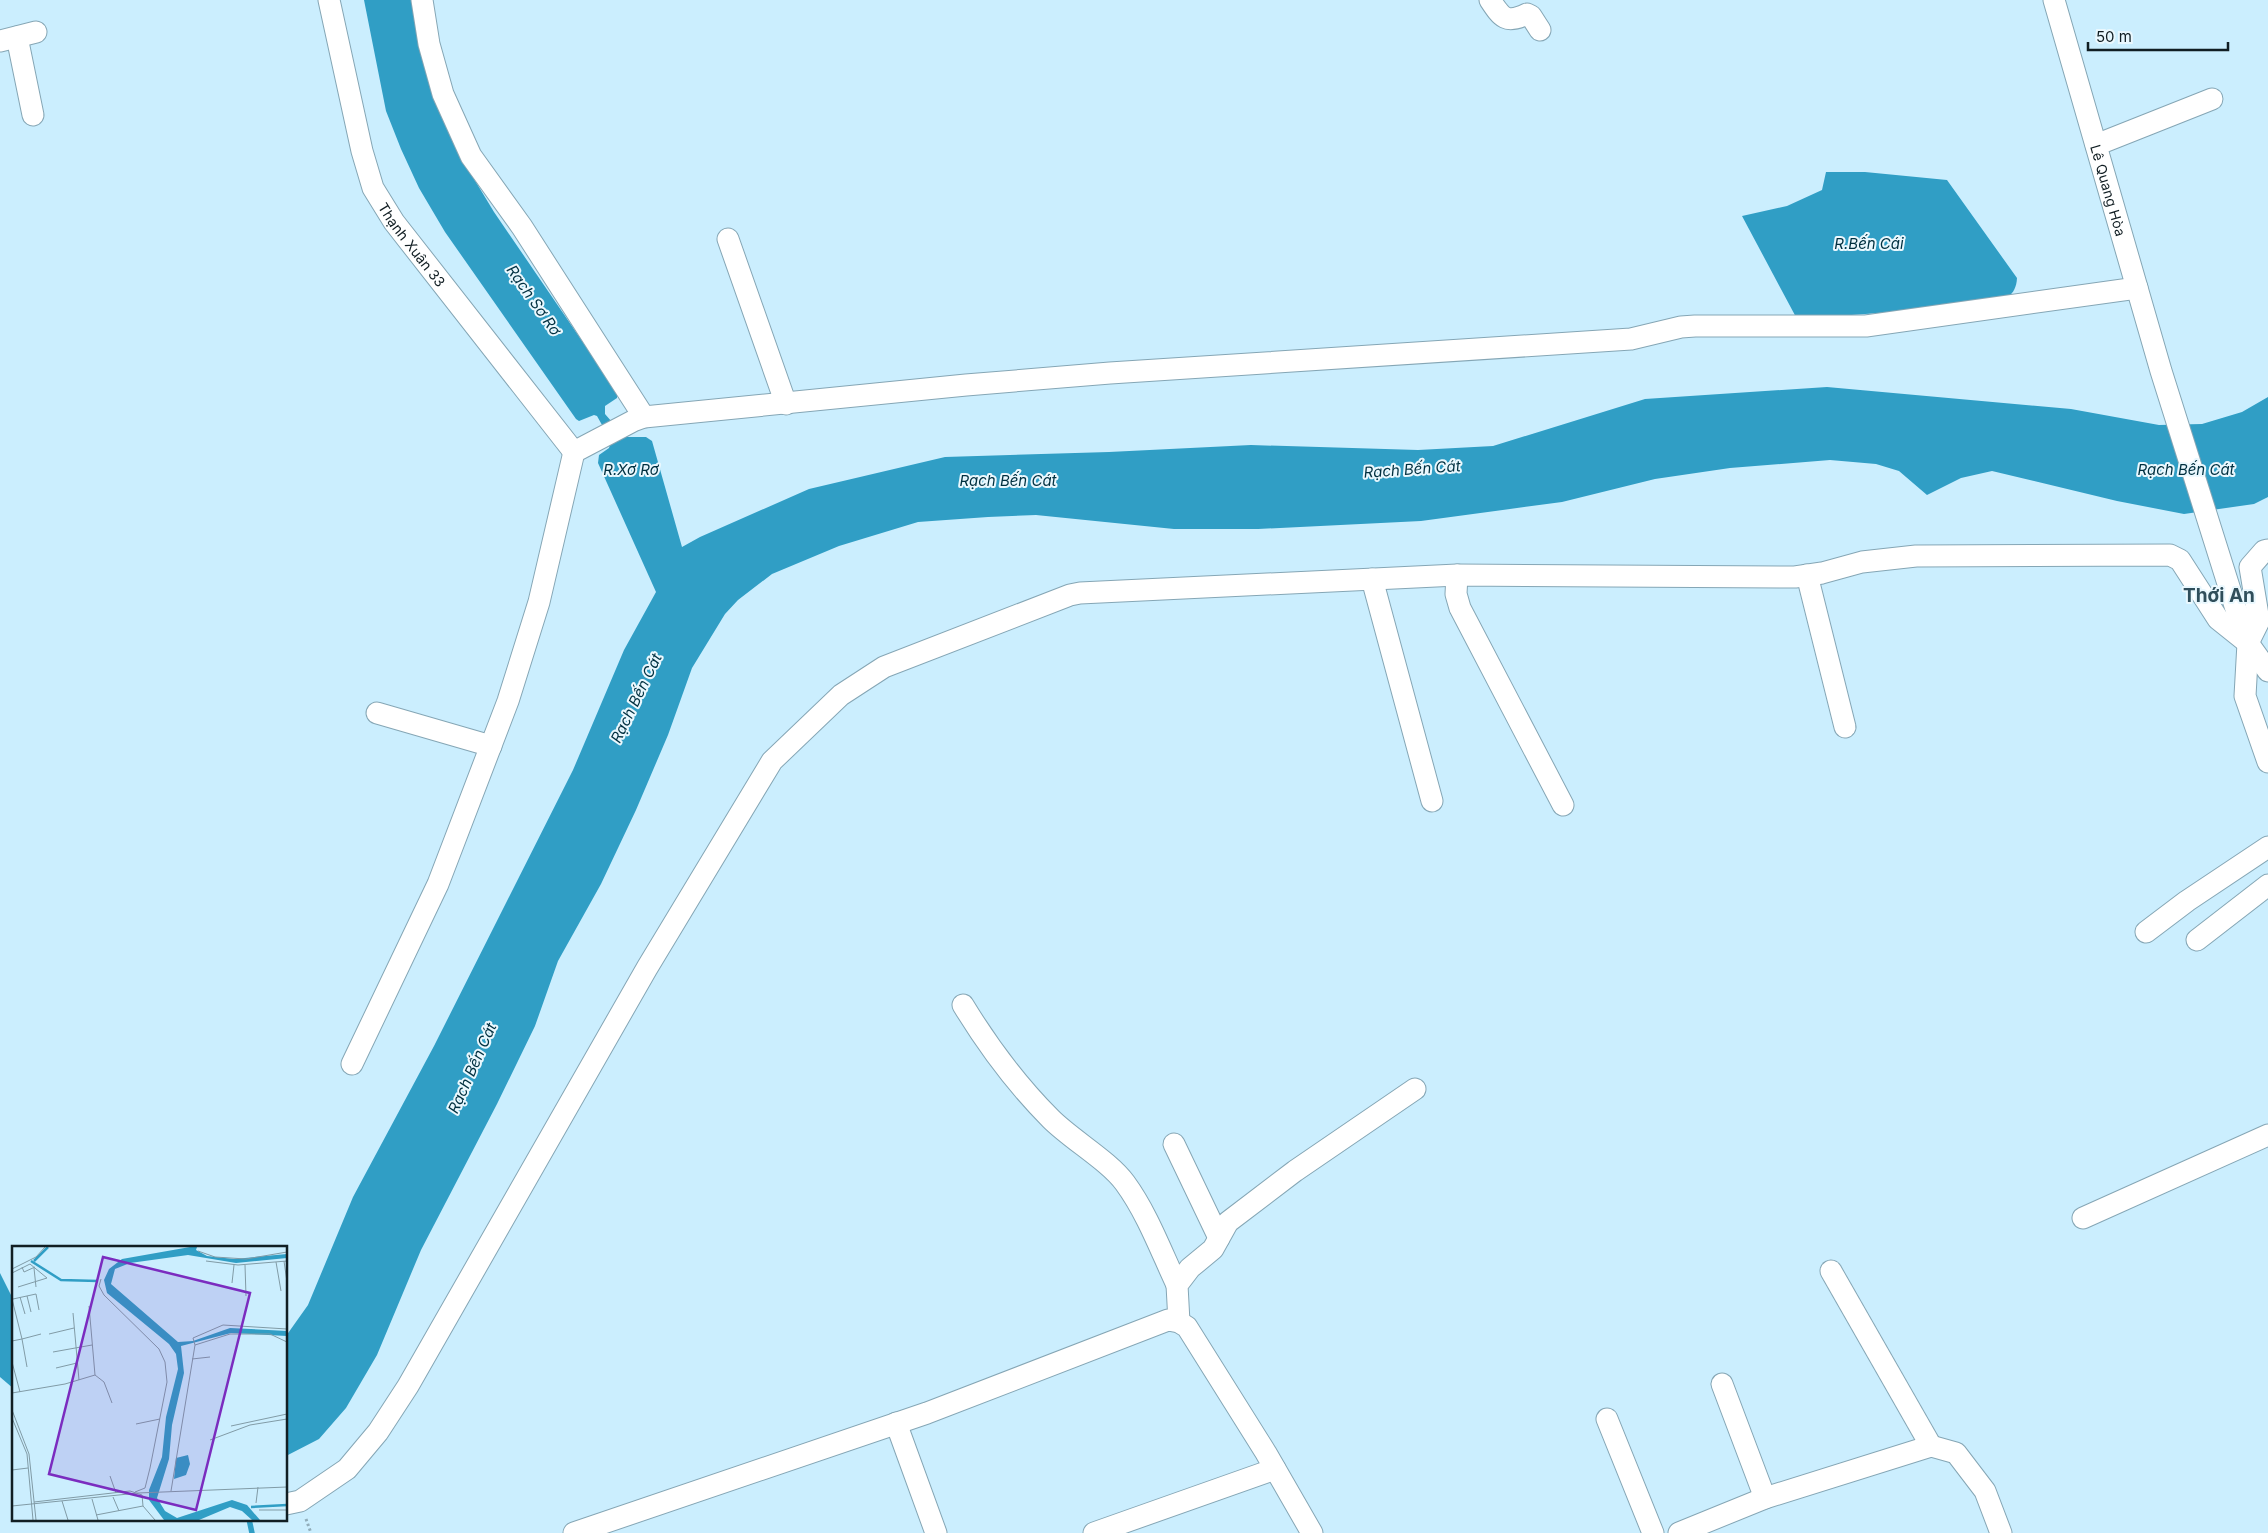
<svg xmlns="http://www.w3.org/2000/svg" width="2268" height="1533" font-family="Inter,sans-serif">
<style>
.water{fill:#309ec5}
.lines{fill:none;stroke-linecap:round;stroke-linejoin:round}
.stream{stroke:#309ec5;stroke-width:5.5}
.minor-casing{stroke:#85a6b5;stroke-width:23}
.path{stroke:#91adba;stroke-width:3;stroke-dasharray:2.5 2.5;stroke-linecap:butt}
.minor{stroke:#fff;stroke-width:21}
.labels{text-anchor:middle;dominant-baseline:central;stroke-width:4;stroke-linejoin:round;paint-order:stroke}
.street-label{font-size:14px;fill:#111e23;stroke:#eaf8fe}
.water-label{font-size:15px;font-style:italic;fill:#003040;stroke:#eaf8fe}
.district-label{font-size:19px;font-weight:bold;fill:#2f4e5b;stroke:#eaf8fe}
.inset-river{fill:none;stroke:#309ec5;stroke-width:2.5}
.inset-road{fill:none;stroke:#819ba6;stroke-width:1}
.view{fill:#7b2cbf;fill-opacity:0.15;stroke:#7b2cbf;stroke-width:2.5}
.inset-edge{fill:none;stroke:#111e23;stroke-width:2.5}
</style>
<rect width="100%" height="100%" fill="#cbeefe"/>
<g class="water">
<path d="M364,0H412L431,89L456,149L494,212L617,392V398L605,406V414L625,437H646L652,441L682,547L700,537L809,489L945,457L1109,452L1251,445L1418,450L1493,446L1645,399L1827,387L2071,409L2159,425L2202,424L2242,412L2268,397V497L2254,504L2184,514L2117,501L1992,471L1961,478L1927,495L1899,471L1876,464L1830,460L1730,468L1655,479L1562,502L1421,521L1258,529H1174L1036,515L988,517L918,522L839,546L772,574L738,600L725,614L692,668L668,735L636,810L601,884L558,961L535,1026L497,1104L421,1250L377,1355L346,1408L319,1439L286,1456V1336L308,1305L353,1197L434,1046L573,770L624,650L656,592L598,463L599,455L609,448L611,441L597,416L594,415L579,421L576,419L445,232L419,188L401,149L386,111Z"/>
<path d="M1826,172H1865L1947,180L2017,278C2016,297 2004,300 1988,305L1797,319L1742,216L1787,206L1822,190Z"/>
<path d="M0,1273L14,1301V1389L0,1377Z"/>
</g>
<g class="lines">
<path class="stream" d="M249,1519L252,1533"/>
<g class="minor-casing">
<g id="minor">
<path id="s1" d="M329,0L362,151L373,188L394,222L574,452"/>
<path d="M422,0L429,44L443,94L471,156L522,227L644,417"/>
<path d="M1490,0C1502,18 1506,24 1527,14L1531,16L1540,30"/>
<path id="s2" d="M2054,0L2161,371L2236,609L2248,643L2268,671"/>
<path d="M17,37L33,115"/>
<path d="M0,41L36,32"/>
<path d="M2096,145L2212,99"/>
<path d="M728,239L786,404"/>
<path d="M2268,550L2264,551L2250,567L2259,621L2248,643L2245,696L2268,762"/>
<path d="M1457,575L1456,594L1460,608L1563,805"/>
<path d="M1807,575L1845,727"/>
<path d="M1372,579L1432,801"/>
<path d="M377,713L491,746"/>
<path d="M2146,932L2187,901L2268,847"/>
<path d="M2197,940L2268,885"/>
<path d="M963,1005C988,1046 1017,1085 1051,1119C1072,1140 1109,1161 1125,1183C1147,1213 1161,1251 1177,1285"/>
<path d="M352,1064L438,884L508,701L539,602L574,452L633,421L644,417L966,385L1110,373L1631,339L1681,327L1695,326H1866L2137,288"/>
<path d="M1174,1144L1219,1238"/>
<path d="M2083,1218L2268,1135"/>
<path d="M1831,1271L1931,1446"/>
<path d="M1179,1322L1177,1285L1190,1268L1213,1249L1228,1222L1295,1171L1415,1089"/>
<path d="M1722,1384L1765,1498"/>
<path d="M1607,1419L1653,1533"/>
<path d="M896,1423L936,1533"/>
<path d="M286,1504L300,1501L347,1469L378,1432L408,1386L647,968L772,761L841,695L884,667L1070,595L1080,593L1457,575L1795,577L1822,573L1862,562L1916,556L2170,555L2180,560L2218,619L2248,643"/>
<path d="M574,1533L927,1413L1168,1320L1179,1322L1187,1327L1266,1453L1312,1533"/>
<path d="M1094,1533L1275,1469"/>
<path d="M1679,1533L1765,1498L1931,1446L1956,1453L1985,1491L2001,1533"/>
</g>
</g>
<path class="path" d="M306,1519L311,1533"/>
<use href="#minor" class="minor"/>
</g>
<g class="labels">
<g class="street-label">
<text stroke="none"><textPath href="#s2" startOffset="198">Lê Quang Hòa</textPath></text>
<text stroke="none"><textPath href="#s1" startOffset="262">Thạnh Xuân 33</textPath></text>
</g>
<g class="water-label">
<text x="1869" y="243">R.Bến Cái</text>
<text transform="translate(534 300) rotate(55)">Rạch Sơ Rơ</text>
<text x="631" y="469">R.Xơ Rơ</text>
<text transform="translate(1412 469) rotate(-4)">Rạch Bến Cát</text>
<text x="2186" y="469">Rạch Bến Cát</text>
<text x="1008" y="480">Rạch Bến Cát</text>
<text transform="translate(636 698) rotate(-64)">Rạch Bến Cát</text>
<text transform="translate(472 1068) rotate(-66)">Rạch Bến Cát</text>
</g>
<g class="district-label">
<text x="2219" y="595">Thới An</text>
</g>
</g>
<g transform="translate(12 1246)">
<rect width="275" height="275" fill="#cbeefe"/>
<path d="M178,1H185L184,4L195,10L222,13L275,8V12L224,17L176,9L118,17L103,23L99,38L166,96L181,95L218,82L275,85V90L219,87L169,100L172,127L160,179L157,213L145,252L153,265L165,272L220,254L235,259L248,274H240L230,265L218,261L187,274H152L137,254V244L150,211L154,171L166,123L164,108L157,98L95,47L92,34L97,23L110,13ZM176,209L178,218L174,229L162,233L164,212Z" fill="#309ec5"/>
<path class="inset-river" d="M19,15L49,34L86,35M22,15L36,1M239,261L275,259"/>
<path class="inset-road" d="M186,5L203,11L234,13L275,6M194,15L226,19L275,15M272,15L275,36M264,16L269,45M233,19L234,50M10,21L12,26L23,21M22,22L24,41M0,23L24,11L33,1M0,27L18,18L35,32L6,41M89,33L87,40L92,49L147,103L153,116L155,136L138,222L133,242L123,246M220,37L222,19M15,50L19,66M8,51L13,68M0,53L10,93L29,88M1,53L24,48L27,64M61,67L67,134M37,88L62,82M0,95L10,93L15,121M183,99L218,88H258L275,96M41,106L80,99M180,113L198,111M0,116L8,146M44,122L65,117M83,129L92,136L100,157M0,147L53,138L83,129L77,60M0,164L17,208L24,274M0,172L15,208L21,274M124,178L148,173M219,180L275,168M198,194L238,179L275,173M0,224L16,222M98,230L104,247M159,245L183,99L181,92L211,79L275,83M101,251L107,265M80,253L86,274M50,255L56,274M22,256L118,245L130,249L131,260L143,274M244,257L246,241M0,260L126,247L275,241M247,264H275M84,269L131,260"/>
<path class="view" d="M91,11L238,47L184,264L37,228Z"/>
<rect width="275" height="275" class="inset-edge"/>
</g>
<path d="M2088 42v8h140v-8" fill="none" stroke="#111e23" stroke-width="2.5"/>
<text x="2096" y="42" font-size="15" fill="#111e23" stroke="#eaf8fe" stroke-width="4" paint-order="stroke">50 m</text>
</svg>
